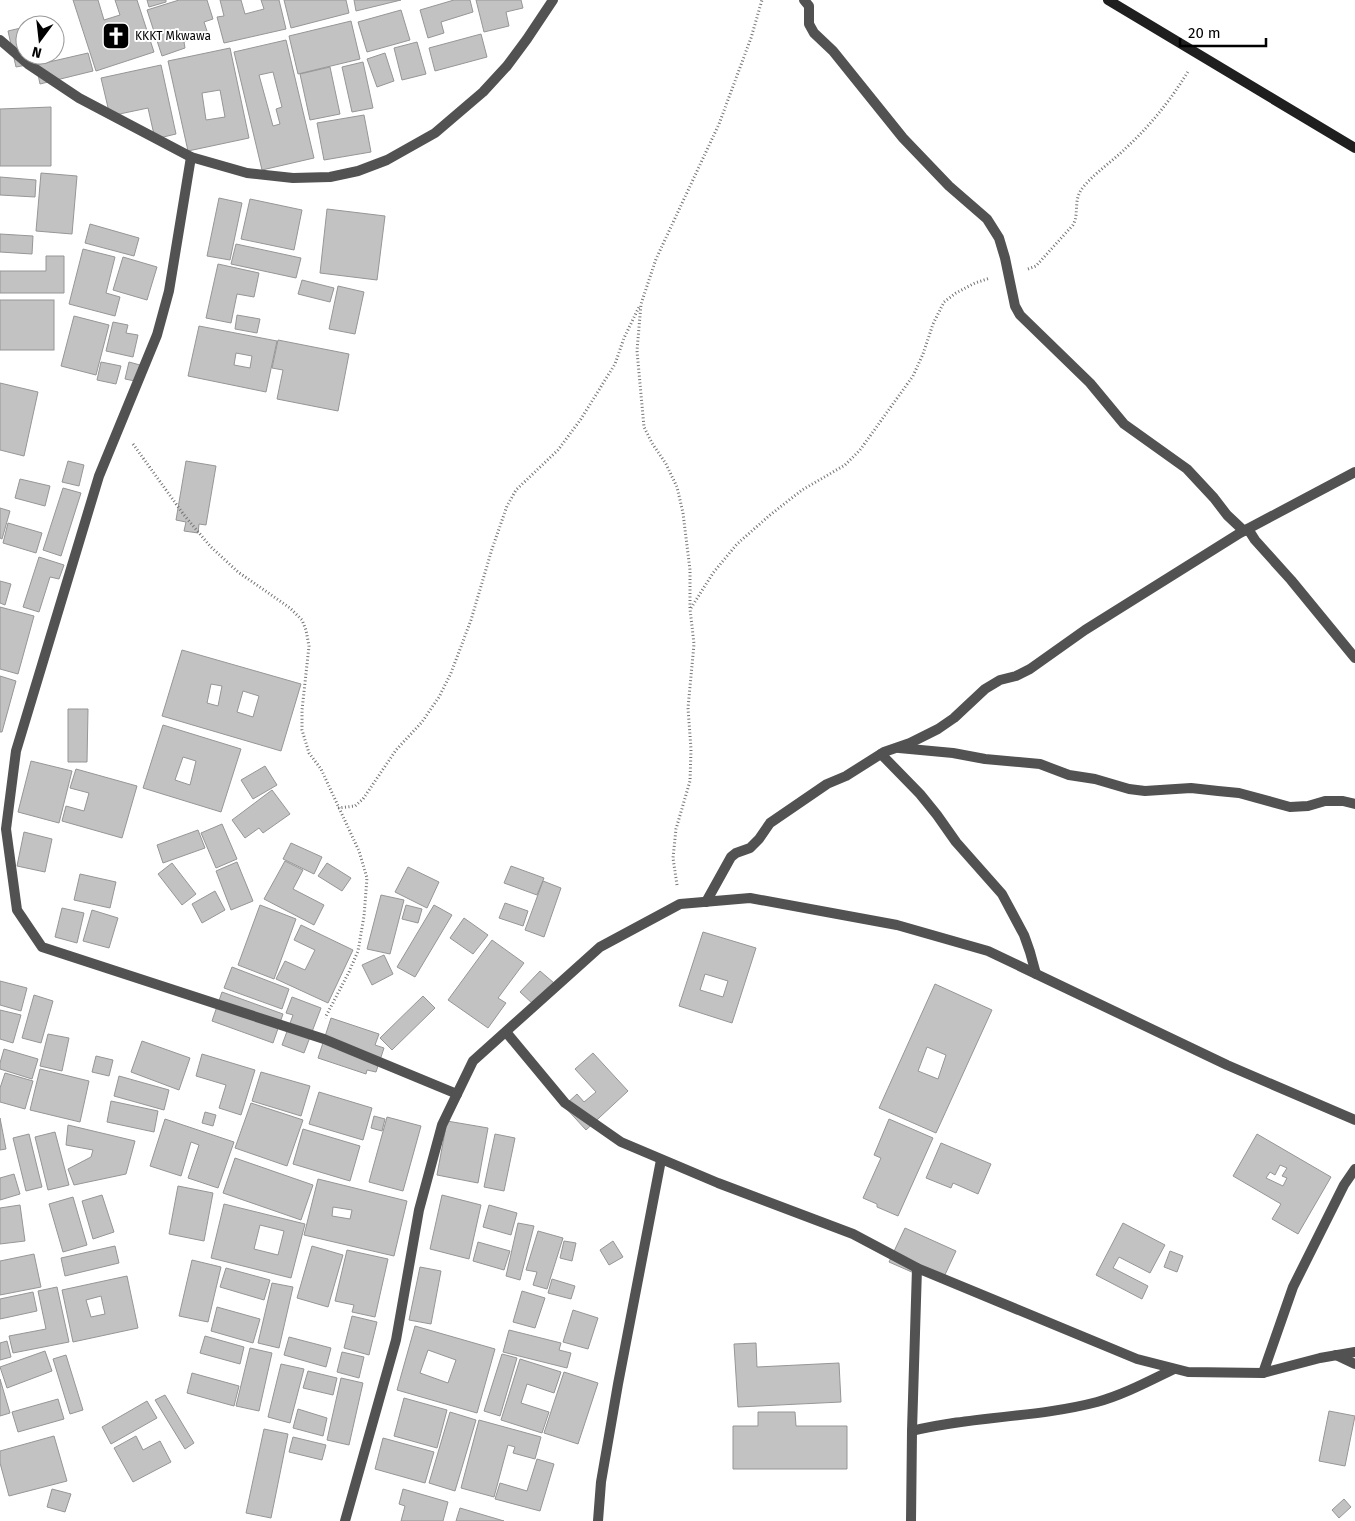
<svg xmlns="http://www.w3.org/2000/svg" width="1355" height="1521" font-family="'Fira Sans',sans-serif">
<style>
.building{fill:#c2c2c2;stroke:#969696;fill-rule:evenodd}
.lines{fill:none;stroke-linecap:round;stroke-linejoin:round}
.path{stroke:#747474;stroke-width:3;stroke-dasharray:1 2.5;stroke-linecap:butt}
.lane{stroke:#525252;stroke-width:10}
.street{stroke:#525252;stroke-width:10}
.secondary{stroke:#1f1f1f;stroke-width:10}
.labels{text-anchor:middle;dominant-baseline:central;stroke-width:4;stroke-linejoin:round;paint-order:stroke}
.poi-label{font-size:12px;fill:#000;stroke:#fff;text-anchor:start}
</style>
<rect width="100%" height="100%" fill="#fff"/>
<g class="building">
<path d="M73,0H98L104,20L120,15L115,0H137L154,52L96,71Z"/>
<path d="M147,0H166V2L149,7Z"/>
<path d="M179,0H207L213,19L204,22L208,34L184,42L185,48L162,56L147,10Z"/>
<path d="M220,0H241L245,14L264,9L261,0H279L286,29L224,43L217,17L224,16Z"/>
<path d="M284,0H346L349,13L291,28Z"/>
<path d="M354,0H401L356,11Z"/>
<path d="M454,0H470L473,12L441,22L444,33L428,38L420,10Z"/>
<path d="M476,0H521L523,8L506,12L509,26L484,32Z"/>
<path d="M401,10L410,40L367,52L358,22Z"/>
<path d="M351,21L360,59L298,74L289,36Z"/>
<path d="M25,27V55H30L32,64L16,67L8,31Z"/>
<path d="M481,34L487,57L435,71L429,48Z"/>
<path d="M286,40L314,158L262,170L234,52ZM273,72L282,107L276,109L280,124L273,126L259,75Z"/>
<path d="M417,42L426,74L402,80L394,48Z"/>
<path d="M230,48L249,138L188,151L168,61ZM220,90L225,117L206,120L202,93Z"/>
<path d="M88,53L93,71L40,84L36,65Z"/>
<path d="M385,53L394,81L377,87L367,59Z"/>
<path d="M363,62L373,108L352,112L342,67Z"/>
<path d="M161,65L176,134L155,139L148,108L110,116L101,78Z"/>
<path d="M330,67L340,114L310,120L300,74Z"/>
<path d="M51,107V166H0V109Z"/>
<path d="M364,115L371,152L324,160L317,123Z"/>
<path d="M41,173L77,176L72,234L36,231Z"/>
<path d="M0,177L36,180L35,197L0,195Z"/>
<path d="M219,198L242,203L230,260L207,256Z"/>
<path d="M250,199L302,210L294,250L241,239Z"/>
<path d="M327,209L385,216L377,280L320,273Z"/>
<path d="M90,224L139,238L134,256L85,243Z"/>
<path d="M0,234L33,236L32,254L0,252Z"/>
<path d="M236,244L301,258L296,278L231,264Z"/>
<path d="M83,249L115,257L106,293L120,297L115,316L69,304Z"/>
<path d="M46,256H64V293H0V271H46Z"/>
<path d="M123,257L157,267L147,300L113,290Z"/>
<path d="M218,264L259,273L254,297L237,294L231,323L206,318Z"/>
<path d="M302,280L334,288L330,302L298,294Z"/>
<path d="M338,286L364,292L355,334L329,329Z"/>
<rect x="0" y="300" width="54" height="50"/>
<path d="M237,315L260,319L257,333L235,329Z"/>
<path d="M74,316L109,325L96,375L61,366Z"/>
<path d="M113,322L128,325L126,333L138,335L133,357L106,351Z"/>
<path d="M199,326L277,341L266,392L188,376ZM236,353L252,356L250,368L234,365Z"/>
<path d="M278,340L349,354L338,411L277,399L283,370L272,368Z"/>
<path d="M101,362L121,366L116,384L97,380Z"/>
<path d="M129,362L140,365L135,381L125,379Z"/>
<path d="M0,383L38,392L24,456L0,450Z"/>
<path d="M68,461L84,465L79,486L62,482Z"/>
<path d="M186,461L216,466L206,525L199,524L198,533L184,531L186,522L176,520Z"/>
<path d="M20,479L50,486L45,506L15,498Z"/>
<path d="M63,488L81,493L61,556L43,550Z"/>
<path d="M0,508L10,511L2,539L0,538Z"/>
<path d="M8,523L42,533L36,553L3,543Z"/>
<path d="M39,557L64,565L59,579L50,577L39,612L23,607Z"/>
<path d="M0,581L11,584L5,605L0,603Z"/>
<path d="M0,607L34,616L18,674L0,669Z"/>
<path d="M182,650L301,684L281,751L162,716ZM211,684L222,686L218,706L207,703ZM243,691L259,696L253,717L237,712Z"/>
<path d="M0,676L16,681L2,732H0Z"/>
<path d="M68,709H88L87,762H68Z"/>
<path d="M163,725L241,749L221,812L143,788ZM183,757L196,761L190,785L175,780Z"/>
<path d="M31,761L72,771L59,823L18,812Z"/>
<path d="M265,766L277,785L253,799L241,780Z"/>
<path d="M76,769L137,786L122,838L62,821L66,806L84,811L89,793L70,788Z"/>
<path d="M272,790L290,814L263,833L259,828L245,838L232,820Z"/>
<path d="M222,824L237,859L216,868L201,833Z"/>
<path d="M198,830L205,848L163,863L157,845Z"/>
<path d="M24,832L52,839L45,872L17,866Z"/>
<path d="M291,843L322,857L314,874L283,859Z"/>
<path d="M285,861L303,870L293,889L324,905L314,925L264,899Z"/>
<path d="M237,862L253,901L231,910L216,871Z"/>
<path d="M172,863L196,894L182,905L158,874Z"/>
<path d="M327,863L351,878L342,891L318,876Z"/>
<path d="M511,866L544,878L537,895L504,883Z"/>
<path d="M408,867L439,882L427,908L395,892Z"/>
<path d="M80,874L116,882L110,908L74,900Z"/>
<path d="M543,881L561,888L544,937L525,930Z"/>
<path d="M215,891L225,910L202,923L192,904Z"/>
<path d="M381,895L404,900L390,954L367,949Z"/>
<path d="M505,903L528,911L523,926L499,918Z"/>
<path d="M260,905L296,919L274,979L238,965Z"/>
<path d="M406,905L422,909L418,923L402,919Z"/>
<path d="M434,905L452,915L415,977L397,967Z"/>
<path d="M62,908L84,913L77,943L55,937Z"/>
<path d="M92,910L118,918L109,948L83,941Z"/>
<path d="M464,918L488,935L473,954L450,938Z"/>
<path d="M301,925L353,950L328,1003L276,979L285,961L305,970L315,950L294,940Z"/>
<path d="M703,932L756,948L732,1023L679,1006ZM705,974L728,981L723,997L700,990Z"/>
<path d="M492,940L524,963L498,998L506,1003L488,1028L448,1000Z"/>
<path d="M384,955L393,974L372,985L362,965Z"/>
<path d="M232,967L289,989L282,1009L224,988Z"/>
<path d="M540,971L554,983L533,1004L520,992Z"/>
<path d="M0,981L27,988L21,1011L0,1005Z"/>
<path d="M935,984L992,1010L936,1133L879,1108ZM927,1047L946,1055L938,1079L918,1071Z"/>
<path d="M222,992L283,1014L273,1043L212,1021Z"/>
<path d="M34,995L53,1001L41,1043L22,1038Z"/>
<path d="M423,996L435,1008L392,1050L380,1038Z"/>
<path d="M292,997L321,1008L304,1053L282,1045L293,1015L286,1013Z"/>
<path d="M0,1010L21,1015L13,1043L0,1039Z"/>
<path d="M331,1018L379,1034L375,1045L384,1048L376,1072L367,1070L366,1074L318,1058Z"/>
<path d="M48,1034L69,1038L62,1071L40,1066Z"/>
<path d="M142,1041L190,1058L179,1090L131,1072Z"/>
<path d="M4,1049L38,1059L32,1079L0,1069V1063Z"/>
<path d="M593,1053L628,1091L586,1130L564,1106L577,1094L584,1102L596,1092L575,1069Z"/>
<path d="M202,1054L255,1070L241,1115L219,1108L226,1085L196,1076Z"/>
<path d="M96,1056L113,1060L109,1076L92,1072Z"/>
<path d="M40,1069L89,1081L80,1122L30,1110Z"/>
<path d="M261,1072L310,1086L301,1116L252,1101Z"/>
<path d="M5,1073L33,1081L25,1109L0,1102V1088Z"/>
<path d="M119,1076L169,1090L164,1110L114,1096Z"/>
<path d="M319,1092L372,1108L363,1140L309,1124Z"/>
<path d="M111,1101L158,1111L154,1132L107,1122Z"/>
<path d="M251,1103L303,1120L287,1166L235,1148Z"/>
<path d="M205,1112L216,1115L213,1126L202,1123Z"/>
<path d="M374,1116L385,1119L382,1131L371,1128Z"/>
<path d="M387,1117L421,1126L403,1191L369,1182Z"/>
<path d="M0,1118L6,1149L0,1150Z"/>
<path d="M165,1119L234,1142L218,1188L188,1178L199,1145L191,1142L181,1176L150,1166Z"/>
<path d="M889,1119L933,1138L898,1216L877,1207V1204L863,1198L881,1158L874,1155Z"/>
<path d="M447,1121L488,1128L478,1183L437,1175Z"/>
<path d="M68,1125L135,1141L126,1174L74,1185L68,1169L91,1157L93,1150L66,1145Z"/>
<path d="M303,1129L360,1146L350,1181L293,1164Z"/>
<path d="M55,1132L69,1185L48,1190L35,1137Z"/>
<path d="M29,1134L42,1187L26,1191L13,1138Z"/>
<path d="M495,1134L515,1138L504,1191L484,1187Z"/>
<path d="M1257,1134L1331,1177L1298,1234L1272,1219L1281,1204L1233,1176ZM1280,1165L1287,1168L1282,1176L1287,1178L1283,1186L1266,1178L1270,1172L1275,1175Z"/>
<path d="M941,1143L991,1164L978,1194L953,1183L951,1188L926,1178Z"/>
<path d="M235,1158L313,1185L301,1220L223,1193Z"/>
<path d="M14,1174L20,1194L0,1200V1178Z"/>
<path d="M318,1179L407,1201L394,1256L304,1235ZM333,1207L352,1210L350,1219L332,1216Z"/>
<path d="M178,1186L213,1193L204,1241L169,1234Z"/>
<path d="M102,1195L114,1232L93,1239L82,1201Z"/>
<path d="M442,1195L481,1205L469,1259L430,1249Z"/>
<path d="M73,1197L87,1245L63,1252L49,1204Z"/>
<path d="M224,1204L305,1224L291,1278L211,1258ZM260,1225L284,1231L278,1255L254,1249Z"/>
<path d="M20,1205L25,1241L0,1244V1208Z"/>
<path d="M489,1205L517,1213L511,1235L483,1227Z"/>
<path d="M518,1223L534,1226L520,1280L506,1276Z"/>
<path d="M1123,1223L1165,1245L1150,1273L1119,1257L1113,1268L1148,1286L1142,1299L1096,1275Z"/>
<path d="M905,1228L956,1251L943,1279L914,1273L889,1262Z"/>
<path d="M538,1231L563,1238L547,1289L533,1285L537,1272L526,1270Z"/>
<path d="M564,1241L576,1243L572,1261L560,1258Z"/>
<path d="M613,1241L623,1257L609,1265L600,1250Z"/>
<path d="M478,1242L510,1251L504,1270L473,1261Z"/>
<path d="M115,1246L119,1263L65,1276L61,1258Z"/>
<path d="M312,1246L343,1255L328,1307L297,1298Z"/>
<path d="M347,1250L388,1259L375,1317L352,1312L354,1305L335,1301Z"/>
<path d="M1170,1251L1183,1256L1177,1272L1164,1267Z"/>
<path d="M34,1254L41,1287L0,1295V1261Z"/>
<path d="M192,1260L221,1267L208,1322L179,1316Z"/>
<path d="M420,1267L441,1271L431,1324L409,1320Z"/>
<path d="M226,1268L270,1280L264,1300L220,1287Z"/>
<path d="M127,1276L138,1328L73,1342L62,1290ZM101,1296L105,1314L91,1317L86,1300Z"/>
<path d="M552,1279L575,1286L571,1299L548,1293Z"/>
<path d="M272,1283L293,1287L279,1348L258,1343Z"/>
<path d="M57,1287L69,1342L13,1353L9,1336L46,1329L38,1291Z"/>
<path d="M522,1291L545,1298L535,1328L513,1322Z"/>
<path d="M33,1292L37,1311L0,1319V1299Z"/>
<path d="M217,1307L260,1319L253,1343L211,1331Z"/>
<path d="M573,1310L598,1318L588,1349L563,1342Z"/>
<path d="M352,1316L377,1322L369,1355L344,1348Z"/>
<path d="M415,1326L495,1349L477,1413L397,1390ZM428,1350L456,1360L448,1383L420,1373Z"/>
<path d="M509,1330L561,1343L559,1350L571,1353L567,1368L503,1352Z"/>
<path d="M205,1336L244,1347L240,1364L200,1353Z"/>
<path d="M289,1337L331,1348L326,1367L284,1355Z"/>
<path d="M7,1341L11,1357L0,1360V1343Z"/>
<path d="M756,1343L757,1367L839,1363L841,1402L738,1407L734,1344Z"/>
<path d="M250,1348L272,1353L259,1411L236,1406Z"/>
<path d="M45,1351L52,1371L7,1388L0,1367Z"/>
<path d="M342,1352L364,1357L359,1378L337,1372Z"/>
<path d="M502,1354L517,1358L500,1416L484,1411Z"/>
<path d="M66,1355L83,1410L70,1414L53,1359Z"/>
<path d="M520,1359L561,1372L554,1393L527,1384L521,1403L549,1412L542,1433L501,1420Z"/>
<path d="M281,1364L304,1369L290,1423L268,1417Z"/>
<path d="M308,1371L337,1378L333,1395L303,1388Z"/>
<path d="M564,1372L598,1383L578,1444L544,1433Z"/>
<path d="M192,1373L239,1386L234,1406L187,1393Z"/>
<path d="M341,1378L363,1383L349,1445L327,1440Z"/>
<path d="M0,1379L10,1413L0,1416Z"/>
<path d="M165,1395L194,1443L185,1449L155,1400Z"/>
<path d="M404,1398L447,1410L437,1448L394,1436Z"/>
<path d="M58,1399L64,1419L18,1432L12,1412Z"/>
<path d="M147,1401L157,1418L111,1444L102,1427Z"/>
<path d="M298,1409L327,1418L323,1436L293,1428Z"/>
<path d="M1329,1411L1355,1416L1345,1466L1319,1461Z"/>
<path d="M450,1412L476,1420L455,1491L429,1483Z"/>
<path d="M758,1412H795L796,1426H847V1469H733V1426H758Z"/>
<path d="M479,1420L541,1437L535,1459L513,1453L515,1447L508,1445L494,1497L461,1488Z"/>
<path d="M264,1429L288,1434L271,1518L246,1513Z"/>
<path d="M54,1436L67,1481L9,1496L0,1463V1451Z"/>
<path d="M136,1436L143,1450L160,1441L171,1462L133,1482L114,1448Z"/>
<path d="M293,1437L326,1445L322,1460L289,1452Z"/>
<path d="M383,1438L434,1452L425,1483L375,1469Z"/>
<path d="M537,1459L554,1464L540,1511L495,1499L500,1483L527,1491Z"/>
<path d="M52,1489L71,1494L65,1512L47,1507Z"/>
<path d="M403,1489L448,1502L443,1521H401L405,1506L399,1504Z"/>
<path d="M1344,1499L1351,1507L1339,1518L1332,1510Z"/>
<path d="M460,1508L504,1521H456Z"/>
</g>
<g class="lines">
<g class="path">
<path d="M1028,269L1036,266L1073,225C1080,212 1072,200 1084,186C1097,171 1113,161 1127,147C1152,124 1172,98 1189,70"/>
<path d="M133,444L184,515L210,546L238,572L290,608L302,620L306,630L309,646L302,710V730L309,753L321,769L359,851L367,878L364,916L358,951L349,972L325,1018"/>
<path d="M691,608L713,573L737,544L770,515L802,490L845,465L860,450L913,376L923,354L933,324L944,302L956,293L975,283L990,278"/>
<path d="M338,808L355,806L363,799L396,750L422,722L439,697L451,673L471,620L492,549L507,506L516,490L558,450L581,419L615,364L624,338L639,307"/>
<path d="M677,885L673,858L676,829L690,781L691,749L688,708L694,644L690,609V570L683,513L677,487L666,464L652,443L644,427L637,351L641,304L656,259L719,124L751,38L762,0"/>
</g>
<g class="lane">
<path d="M804,0L809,6V24L814,33L833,51L903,138L949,186L987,219L999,238L1005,258L1015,306L1020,315L1090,383L1124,424L1187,469L1214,498L1227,515L1244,531"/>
<path d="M1248,529L1255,540L1291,580L1355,658"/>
<path d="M899,748L953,753L985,759L1040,764L1069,775L1095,779L1129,789L1145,791L1191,788L1218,791L1239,793L1290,807L1308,806L1325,801H1343L1355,804"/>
<path d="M881,754L920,794L937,815L956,842L1002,894L1024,935L1030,952L1036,974"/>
<path d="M706,902L731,857L736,853L750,848L759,839L770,823L827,784L846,776L884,752L910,743L938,729L954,718L985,689L1000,680L1016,676L1030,669L1085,630L1240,533L1355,472"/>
</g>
<g class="street">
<path d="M0,40L28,64L79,98L191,157L247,173L293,178L330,177L358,171L387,160L435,133L483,92L507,66L527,39L553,0"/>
<path d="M191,157L169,291L157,335L99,476L16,751L6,829L17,910L42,947L324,1039L457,1094"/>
<path d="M506,1032L565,1103L621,1142L718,1183L853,1234L917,1268L1137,1359L1188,1372L1263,1373L1320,1358L1355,1352"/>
<path d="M1336,1355L1355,1364"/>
<path d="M1263,1373L1293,1287L1344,1185L1355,1169"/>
<path d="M912,1431C972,1416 1036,1418 1097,1402C1123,1395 1149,1381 1174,1369"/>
<path d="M345,1521L396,1340L419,1210L442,1125L473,1061L600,947L680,904L750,898L897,925L988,951L1227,1065L1355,1120"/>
<path d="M598,1521L601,1482L618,1384L661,1160"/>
<path d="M911,1521L912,1431L917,1268"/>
</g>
<path class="secondary" d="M1108,0L1355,148"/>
</g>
<defs>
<g id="church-square" transform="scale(1.4375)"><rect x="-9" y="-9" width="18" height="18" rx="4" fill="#000" stroke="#fff"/><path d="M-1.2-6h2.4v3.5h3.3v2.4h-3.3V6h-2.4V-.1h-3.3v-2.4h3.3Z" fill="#fff"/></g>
</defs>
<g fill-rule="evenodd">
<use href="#church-square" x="116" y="36"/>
</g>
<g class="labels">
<g class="poi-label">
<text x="135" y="36">KKKT Mkwawa</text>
</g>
</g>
<g transform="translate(40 40) rotate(195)"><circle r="24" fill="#ffffff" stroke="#999999"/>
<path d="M0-4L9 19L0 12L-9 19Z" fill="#000000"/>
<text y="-8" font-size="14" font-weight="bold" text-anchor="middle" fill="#000000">N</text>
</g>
<path d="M1180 38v8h86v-8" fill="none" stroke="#000000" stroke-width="2.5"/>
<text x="1188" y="38" font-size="15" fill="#000000" stroke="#ffffff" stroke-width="4" paint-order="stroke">20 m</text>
</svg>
